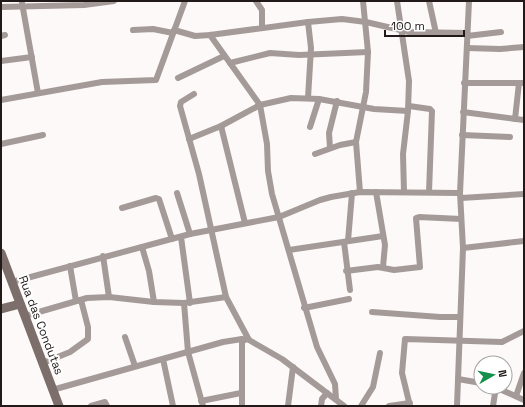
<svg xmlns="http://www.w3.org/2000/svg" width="525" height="407" font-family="'Space Grotesk',sans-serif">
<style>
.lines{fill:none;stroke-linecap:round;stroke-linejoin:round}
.street{stroke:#a49b99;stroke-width:6}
.secondary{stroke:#7b6e6b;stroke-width:9}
.labels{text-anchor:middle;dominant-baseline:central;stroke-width:4;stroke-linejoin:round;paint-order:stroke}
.street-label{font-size:12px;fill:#211a18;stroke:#fff}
</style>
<rect width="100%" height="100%" fill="#fdf9f8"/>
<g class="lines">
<g class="street">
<path d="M256,1L262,10V28"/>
<path d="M397,1L409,81L408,111L403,154L404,192"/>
<path d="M429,1L436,33"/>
<path d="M22,3L38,93"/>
<path d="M1,7L84,5L114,1"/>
<path d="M308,22L311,48L308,98"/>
<path d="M133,30L153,29L173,33"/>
<path d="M174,30L195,36L210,35L308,22L342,19L366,22L409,32L467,33"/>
<path d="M210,35L260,105L267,144L268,171L272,194L317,347L335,384L336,399"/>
<path d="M1,36L5,35"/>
<path d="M467,36L501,32"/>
<path d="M467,48L500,49L524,47"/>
<path d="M1,61L32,57"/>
<path d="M230,63L270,53L299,55L368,52"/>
<path d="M178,78L224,56"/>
<path d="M464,83H524"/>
<path d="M194,94L181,102L180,106L199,174L226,297L249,340L282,359L344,406"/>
<path d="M1,100L102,82L156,80L185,1"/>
<path d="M409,106L430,109L432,111L429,192"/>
<path d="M463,112L524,120"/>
<path d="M515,119L519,83"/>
<path d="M221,126L245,223"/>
<path d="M310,127L319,99"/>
<path d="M462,135L510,137"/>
<path d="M189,139L221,126L260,105L291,98L319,99L374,109L408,111"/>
<path d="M1,144L43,135"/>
<path d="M330,148L329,133L337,101"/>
<path d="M315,154L340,145L356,142"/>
<path d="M360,192L356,142L366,92L368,52L363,1"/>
<path d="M376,192L385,245L383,267"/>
<path d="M177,193L190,234"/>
<path d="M461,198L524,194"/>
<path d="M122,208L156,198L159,199L172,239"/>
<path d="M181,237L190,303"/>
<path d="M348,241L352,193"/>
<path d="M344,242L350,290"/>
<path d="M142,247L149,271L154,302"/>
<path d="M463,248L524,241"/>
<path d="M289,250L383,236"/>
<path d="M103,256L109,297"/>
<path d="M70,266L76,301"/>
<path d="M346,271L378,267L394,270L420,267L416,218L419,217L461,219"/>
<path d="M12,282L190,234L279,217L320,200L331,197L360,192L460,193"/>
<path d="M184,303L188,352L203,406"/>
<path d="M304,308L349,299"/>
<path d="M372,312L440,317H459"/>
<path d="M25,316L87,298L109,297L154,302L184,303L226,297"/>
<path d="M125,337L135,366"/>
<path d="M163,359L173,406"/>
<path d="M43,363L70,352L88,339V327L81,300"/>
<path d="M458,379L481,383"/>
<path d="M495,387L524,400"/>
<path d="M52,390L223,342L242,339"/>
<path d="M516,396L524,373"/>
<path d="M201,401L241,393"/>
<path d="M91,406L105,402L107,406"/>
<path d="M242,406V339L245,340"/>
<path d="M288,406L293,367"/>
<path d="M321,406L322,399L327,393"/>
<path d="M361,406L373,387L380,353"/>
<path d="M389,406L410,403"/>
<path d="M410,406L402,373L405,339L502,342L524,331"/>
<path d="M457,406L463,248L460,193L469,1"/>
<path d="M493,406L496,387"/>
</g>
<g class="secondary">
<path d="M1,253L59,406"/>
<path d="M1,309L20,304"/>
</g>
</g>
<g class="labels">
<g class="street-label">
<text transform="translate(41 325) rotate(69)">Rua das Condutas</text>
</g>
</g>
<rect width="525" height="407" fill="none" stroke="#211a18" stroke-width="4"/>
<g transform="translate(493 375) rotate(81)"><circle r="19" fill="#ffffff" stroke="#a6a3a3"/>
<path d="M0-3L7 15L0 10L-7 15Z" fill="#17904c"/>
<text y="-6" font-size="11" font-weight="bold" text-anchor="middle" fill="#211a18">N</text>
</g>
<path d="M385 30v6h79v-6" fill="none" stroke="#211a18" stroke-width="2"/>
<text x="391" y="30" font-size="12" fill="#211a18" stroke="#ffffff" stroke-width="3" paint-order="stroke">100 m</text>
</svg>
